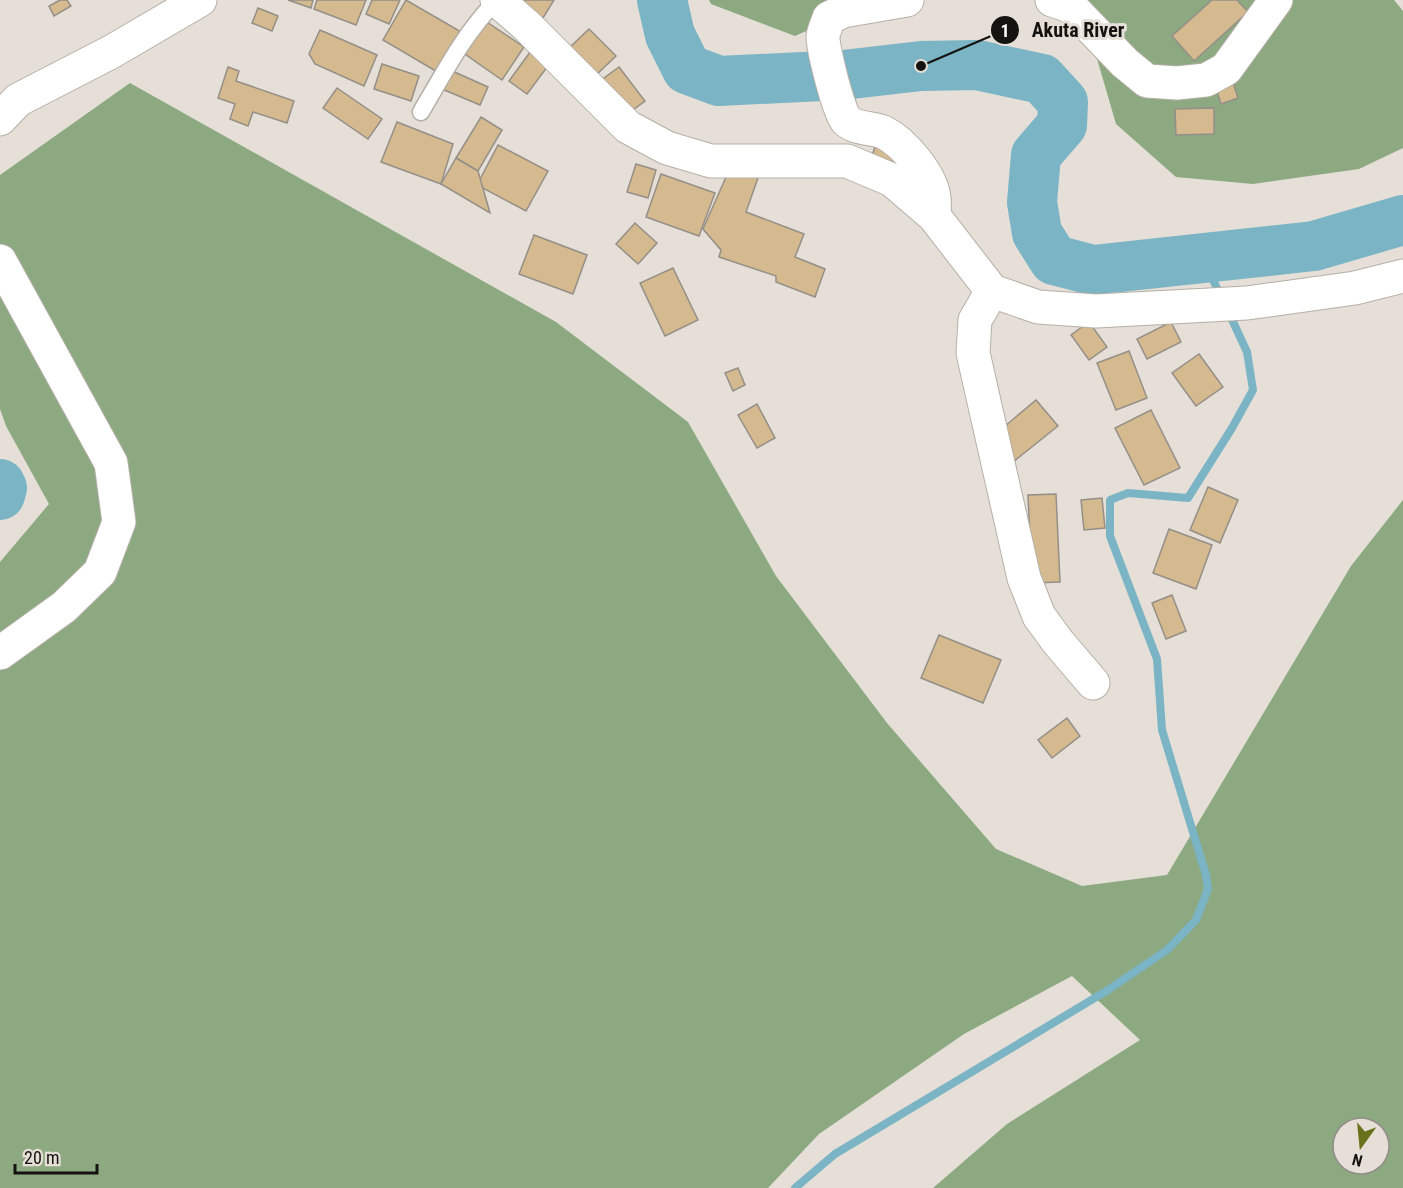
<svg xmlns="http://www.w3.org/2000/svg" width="1403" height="1188" font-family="'Roboto Condensed',sans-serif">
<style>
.forest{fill:#8ca982;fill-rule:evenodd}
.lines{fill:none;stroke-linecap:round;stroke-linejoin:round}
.stream{stroke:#7ab4c5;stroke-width:8}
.river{stroke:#7ab4c5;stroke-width:50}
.building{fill:#d5b98f;stroke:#948f87;stroke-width:1.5}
.service-casing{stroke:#b5b0a7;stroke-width:19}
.minor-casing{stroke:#b5b0a7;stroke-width:35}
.service{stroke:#fff;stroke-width:16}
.minor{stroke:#fff;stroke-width:33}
.leader{fill:none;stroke:#151310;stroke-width:2}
.callout-dot{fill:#151310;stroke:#e5dfd7;stroke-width:2}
.mark-label{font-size:18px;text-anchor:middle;font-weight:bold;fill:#fff}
.callout-label{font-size:20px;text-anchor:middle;font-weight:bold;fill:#151310;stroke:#e5dfd7;stroke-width:6;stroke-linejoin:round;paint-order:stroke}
</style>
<rect width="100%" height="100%" fill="#e5dfd7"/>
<g class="forest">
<path d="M709,0H925L860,7L795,36L711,4Z"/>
<path d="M1058,0H1394L1403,11V148L1359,169L1253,184L1176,177L1116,124L1093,45Z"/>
<path d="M130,83L556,322L688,422L776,576L887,723L996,849L1082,886L1167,875L1351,566L1403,500V1188H933L1007,1124L1140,1040L1072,976L964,1034L819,1134L768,1188H0V562L49,504L6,426L0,409V175ZM1343,1128H1379V1164H1343Z"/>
</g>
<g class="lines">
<g class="stream">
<path d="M1202,258L1221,296"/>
<path d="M795,1188L835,1154L1108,990L1167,950L1196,920L1208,889L1206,875L1162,730L1157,659L1110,536V500L1128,493L1188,498L1232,428L1253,390L1247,352L1228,311"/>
</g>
<g class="river">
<path d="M662,0L670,35L687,69L719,81L843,75L921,66L977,65L1042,79L1063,102L1062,125L1036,155L1032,202L1037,233L1054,260L1093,270L1314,246L1403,220"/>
<path d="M0,484L2,488L0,495"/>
</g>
</g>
<g class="building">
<path d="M60,0H67L71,6L54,16L49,6Z"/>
<path d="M288,0H313L311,8Z"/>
<path d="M317,0H366L356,25L314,9Z"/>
<path d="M372,0H400L389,24L366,14Z"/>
<path d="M406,0L463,33L439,73L383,40Z"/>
<path d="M514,0H554L543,18Z"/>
<path d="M1212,0H1237L1248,12L1194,61L1172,36Z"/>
<path d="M258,8L278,16L272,31L252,23Z"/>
<path d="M484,20L524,47L502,80L462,52Z"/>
<path d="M589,29L616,56L594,77L567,50Z"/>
<path d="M320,30L377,55L364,86L315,64L309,54Z"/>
<path d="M533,48L551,62L527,94L509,81Z"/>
<path d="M382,64L419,76L411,101L374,89Z"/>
<path d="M228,67L239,71L236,81L294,101L287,123L253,112L248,126L230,119L235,104L218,98Z"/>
<path d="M619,67L645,101L626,115L600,81Z"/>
<path d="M450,70L488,87L480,105L442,89Z"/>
<path d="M1233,82L1238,98L1221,104L1216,88Z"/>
<path d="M337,88L382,119L368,139L323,108Z"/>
<path d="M1214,108V134L1176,135L1175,109Z"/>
<path d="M481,117L502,130L478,171L456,158Z"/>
<path d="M397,122L453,144L441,184L381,162Z"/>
<path d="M877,141L897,148L890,168L870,162Z"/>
<path d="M498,145L548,171L526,211L477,185Z"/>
<path d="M456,158L478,171L490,213L441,184Z"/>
<path d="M636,164L656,170L648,198L627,192Z"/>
<path d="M730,168L758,178L746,212L804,234L795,257L825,269L815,297L776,282V276L719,257L721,250L703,229Z"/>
<path d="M661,174L715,193L699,236L646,217Z"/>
<path d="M635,223L657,243L638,264L616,244Z"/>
<path d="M534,235L587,255L573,294L519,274Z"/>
<path d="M673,268L698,320L665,336L640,283Z"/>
<path d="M1089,322L1107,347L1089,360L1071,335Z"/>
<path d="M1171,322L1181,342L1147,359L1137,339Z"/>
<path d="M1129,351L1147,398L1116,410L1097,363Z"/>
<path d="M1199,354L1223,387L1196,406L1172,373Z"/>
<path d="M738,368L745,385L733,391L725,373Z"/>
<path d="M1036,400L1058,426L1013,462L992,437Z"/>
<path d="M757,404L775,438L757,448L738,415Z"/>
<path d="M1151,410L1180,468L1144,485L1115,428Z"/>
<path d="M1208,487L1238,500L1220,543L1190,530Z"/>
<path d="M1056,494L1060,582L1032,583L1028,495Z"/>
<path d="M1102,498L1105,528L1084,530L1081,500Z"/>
<path d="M1169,529L1212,545L1196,589L1153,573Z"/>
<path d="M1172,595L1186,631L1166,639L1152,603Z"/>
<path d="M939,635L1001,660L983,703L921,678Z"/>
<path d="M1067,718L1080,736L1052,758L1038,740Z"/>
</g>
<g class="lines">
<g class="service-casing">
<path id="service" d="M421,112C444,73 465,32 497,0"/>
</g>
<g class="minor-casing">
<g id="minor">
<path d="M497,0L527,26L628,127L667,148L711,161H847L892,180L934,216L992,291L1038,307L1096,311L1247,303L1355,288L1403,276"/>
<path d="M907,0L843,11L829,18C827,24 824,30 823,36C822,46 839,113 846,120C856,130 874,127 885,133C904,143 932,176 934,198C935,204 934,210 934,216"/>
<path d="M1052,0L1070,6L1125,63L1147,81L1177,83L1206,80L1226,69L1276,0"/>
<path d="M0,119L18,100L111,52L200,0"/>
<path d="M0,261L111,463L119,522L100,572L64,607L0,653"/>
<path d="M992,291L975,320L973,353L1024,578L1039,616L1058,642L1093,683"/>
</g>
</g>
<use href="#service" class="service"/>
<use href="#minor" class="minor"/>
</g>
<path class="leader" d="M921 66L1005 30"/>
<g class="callout-dot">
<circle cx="921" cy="66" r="6"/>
<circle cx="1005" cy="30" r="15"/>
</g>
<g class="mark-label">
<text x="1005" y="37">1</text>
</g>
<g class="callout-label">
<text x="1078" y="37">Akuta River</text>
</g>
<g transform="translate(1361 1146) rotate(195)"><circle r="28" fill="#e5dfd7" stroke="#928d87" stroke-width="1.5"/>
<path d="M0-4.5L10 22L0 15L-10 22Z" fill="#69721b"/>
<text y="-9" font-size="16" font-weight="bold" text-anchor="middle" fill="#151310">N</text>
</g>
<path d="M15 1164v9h82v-9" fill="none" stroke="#151310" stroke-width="3"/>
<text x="24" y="1164" font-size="18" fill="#151310" stroke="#e5dfd7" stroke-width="4.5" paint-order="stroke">20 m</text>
</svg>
